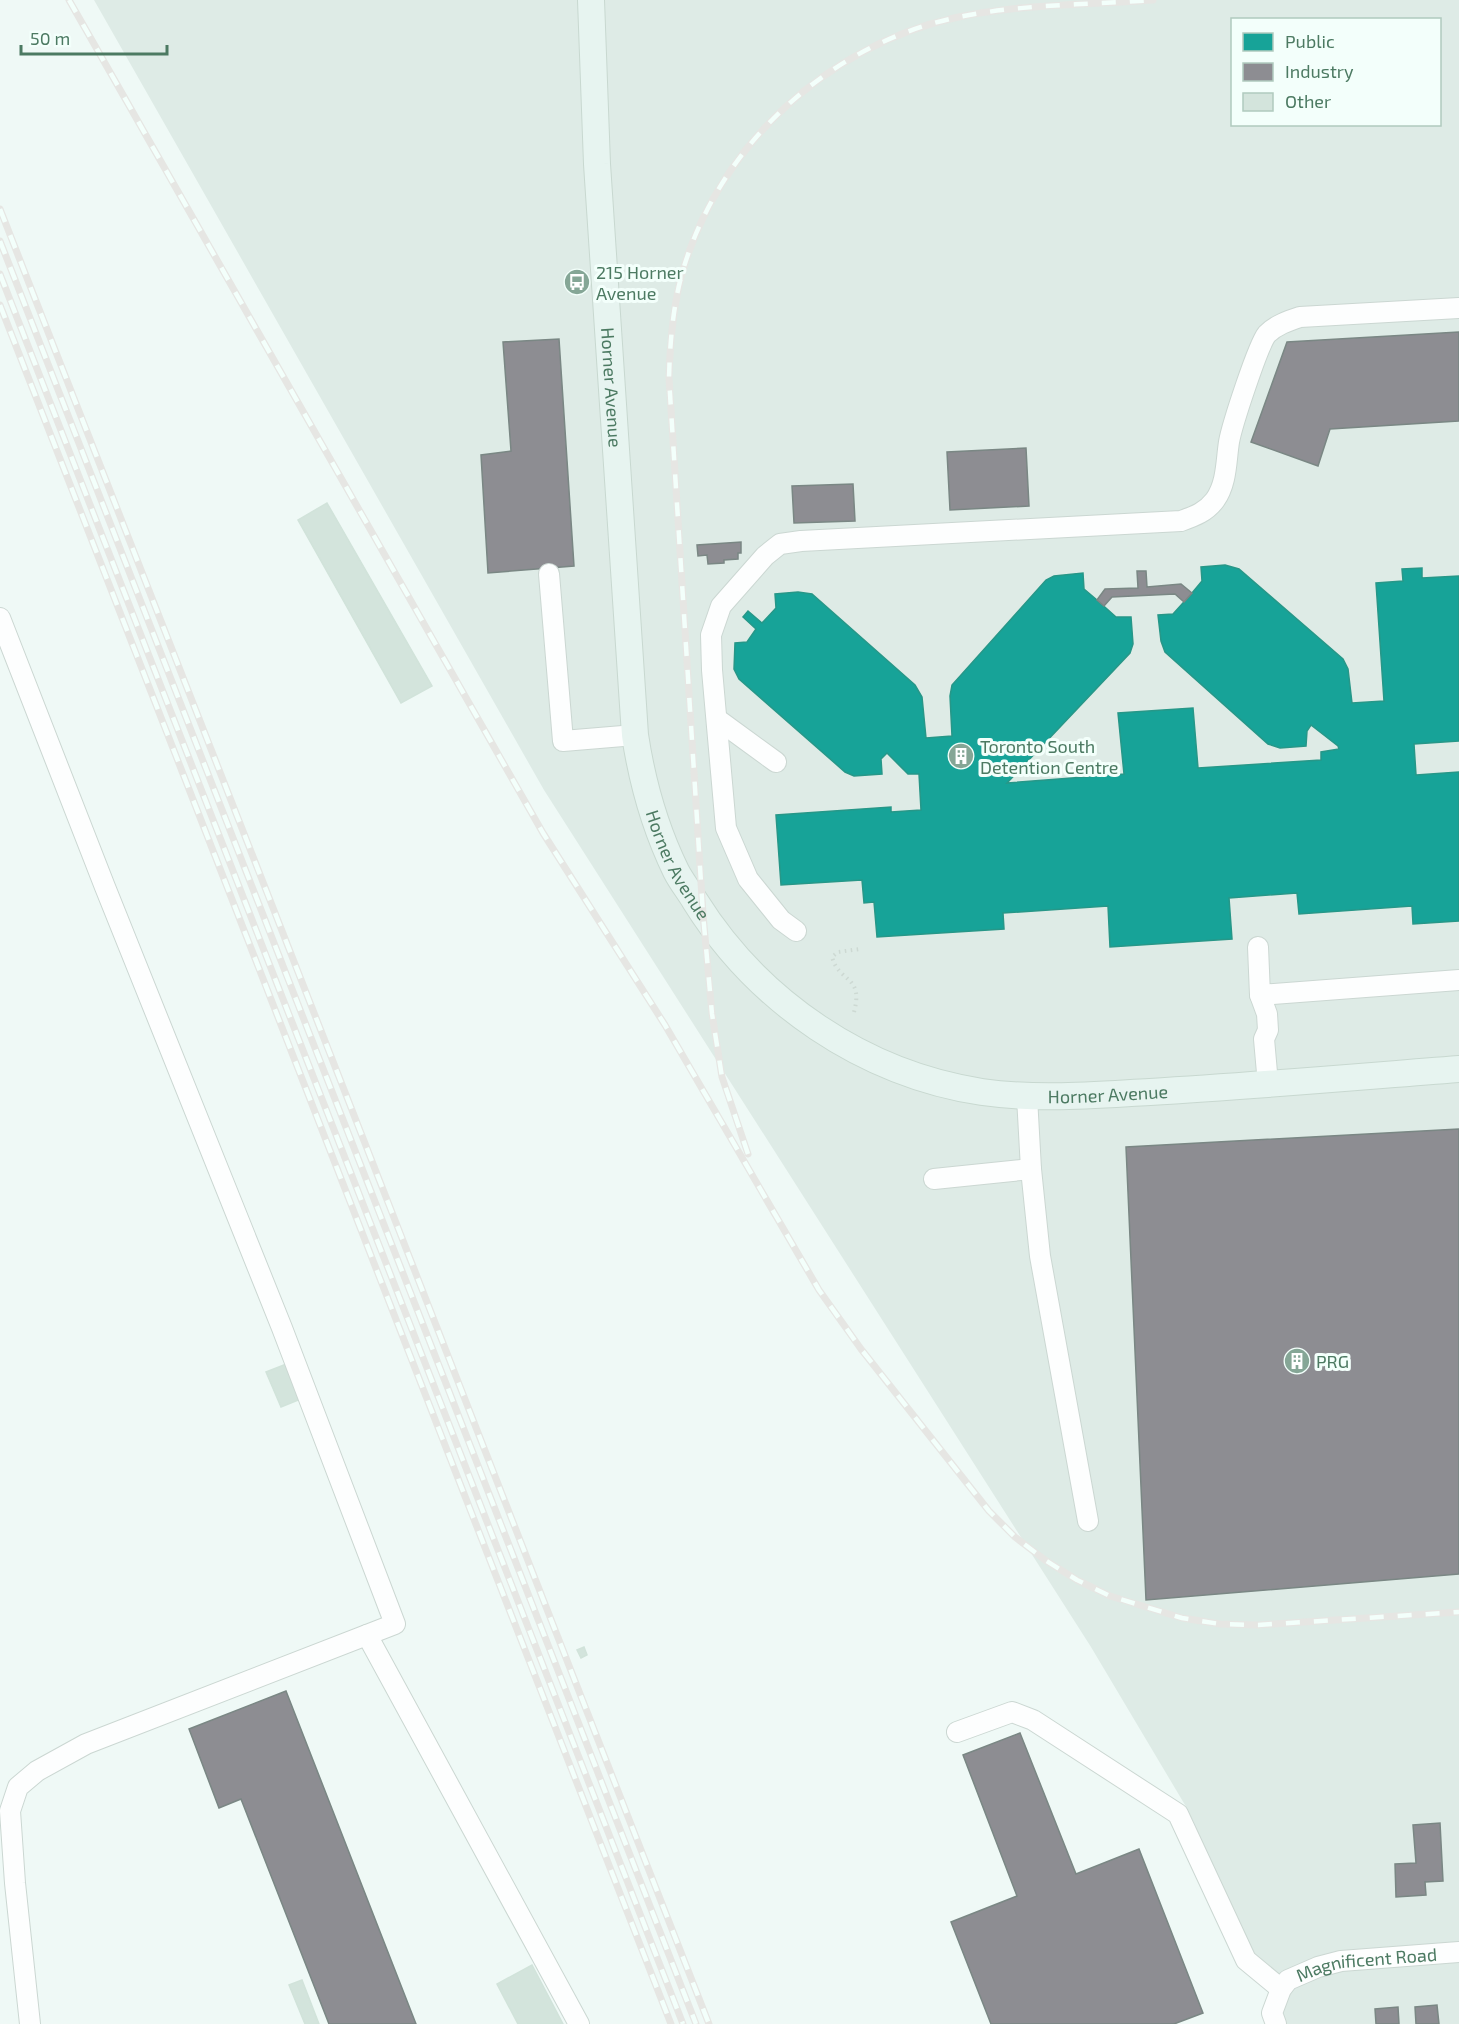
<svg xmlns="http://www.w3.org/2000/svg" width="1459" height="2024" font-family="'Exo 2',sans-serif">
<style>
.industrial{fill:#deebe6;fill-rule:evenodd}
.public{fill:#17a398;stroke:#279788;stroke-width:1.5}
.industry{fill:#8d8d92;stroke:#7a8784;stroke-width:1.5}
.building{fill:#d3e4dc;stroke:#d1e3da;stroke-width:1.5}
.lines{fill:none;stroke-linecap:round;stroke-linejoin:round}
.minor-casing{stroke:#cbd7d2;stroke-width:22}
.major-casing{stroke:#c8d8d0;stroke-width:28}
.path{stroke:#cdd9d3;stroke-width:4;stroke-dasharray:1.5 4.5;stroke-linecap:butt}
.minor{stroke:#fdfefe;stroke-width:20}
.major{stroke:#e7f4f0;stroke-width:26}
.rail-casing{stroke:#e6e6e3;stroke-width:7}
.rail{stroke:#f3fffb;stroke-width:4.5;stroke-dasharray:14;stroke-linecap:butt}
.labels{text-anchor:middle;dominant-baseline:central;stroke-width:6;stroke-linejoin:round;paint-order:stroke}
.poi-label{font-size:18px;fill:#4c7a62;stroke:#f3fffb;text-anchor:start}
.street-label{font-size:18px;fill:#4c7a62;stroke:#f3fffb}
</style>
<rect width="100%" height="100%" fill="#eff9f6"/>
<path class="industrial" d="M94,0H1459V2024H1285L1188,1810L1091,1647L544,790ZM1232,20H1440V124H1232Z"/>
<path class="public" d="M1225,565L1239,569L1343,659L1348,669L1352,703L1384,701L1376,583L1403,581L1402,569L1422,568V578L1459,576V741L1414,744L1416,775L1459,772V921L1413,924L1412,906L1299,914L1297,893L1229,898L1232,939L1110,947L1108,906L1003,913L1004,929L877,937L874,902L864,903L862,880L781,885L776,815L891,807V812L921,810L919,774H908L887,753L881,759L882,774L854,776L845,772L739,679L734,669L735,643L747,642L756,629L743,617L748,611L762,623L776,608L775,594L798,592L812,594L915,685L922,697L926,738L952,736L950,696L952,685L1046,580L1054,576L1083,573L1084,589L1097,600L1116,617H1131L1133,644L1130,653L1007,783L1124,774L1118,713L1193,708L1198,768L1321,760V752L1339,749L1338,746L1311,725L1307,731L1306,746L1280,748L1268,744L1165,652L1161,641L1158,615L1173,614L1192,593L1202,581L1201,567Z"/>
<g class="industry">
<path d="M1459,332V421L1330,429L1318,466L1251,442L1287,342Z"/>
<path d="M559,339L574,566L488,573L481,455L511,451L503,342Z"/>
<path d="M1026,448L1029,506L950,510L947,452Z"/>
<path d="M853,484L855,521L794,523L792,486Z"/>
<path d="M741,542V553H738V559L724,560V563L708,564L707,555L698,556L697,545Z"/>
<path d="M1137,571H1146L1147,587L1181,584L1192,593L1184,602L1175,594L1112,597L1104,606L1097,600L1105,589L1138,588Z"/>
<path d="M1459,1129V1574L1146,1600L1126,1147Z"/>
<path d="M286,1691L416,2024H329L241,1799L219,1808L189,1729Z"/>
<path d="M1020,1733L1076,1874L1139,1849L1203,2013L1174,2024H991L951,1922L1017,1896L963,1755Z"/>
<path d="M1440,1823L1443,1881L1425,1882L1426,1895L1396,1897L1395,1864L1416,1863L1413,1825Z"/>
<path d="M1437,2005L1439,2024H1416L1415,2007Z"/>
<path d="M1398,2007L1399,2024H1376L1375,2009Z"/>
</g>
<g class="building">
<path d="M327,503L432,686L401,703L298,520Z"/>
<path d="M289,1363L303,1398L281,1407L266,1372Z"/>
<path d="M584,1647L587,1655L581,1658L577,1650Z"/>
<path d="M532,1965L563,2024H518L497,1984Z"/>
<path d="M302,1980L319,2024H305L289,1985Z"/>
</g>
<g class="lines">
<g class="minor-casing">
<g id="minor">
<path d="M549,574L563,741L635,735"/>
<path d="M0,618L105,887L282,1328L395,1624L86,1744L37,1771L18,1787L10,1811L15,1883L30,2024"/>
<path d="M717,719L776,762"/>
<path d="M796,931L781,920L748,879L726,828L712,670L711,635L721,606L765,556L780,544L801,541L1181,521C1195,516 1206,512 1215,500C1227,483 1226,461 1229,442C1232,425 1258,345 1267,334C1276,325 1288,321 1300,317L1459,308"/>
<path d="M1258,947L1260,995L1267,1014L1268,1030L1264,1039L1268,1084"/>
<path d="M1260,995L1459,980"/>
<path d="M1027,1097L1031,1169L1040,1256L1088,1521"/>
<path d="M934,1179L1031,1169"/>
<path d="M367,1635L579,2024"/>
<path d="M957,1732L1012,1712L1033,1720L1178,1814L1246,1960L1281,1989"/>
<path id="s1" d="M1276,2024L1272,2013L1281,1989L1288,1980L1318,1967L1341,1961L1459,1952"/>
</g>
</g>
<g class="major-casing">
<g id="major">
<path id="s2" d="M591,0L597,164L635,735C642,781 655,828 676,871C681,881 689,891 695,901C758,1002 864,1074 982,1092C1038,1100 1094,1095 1150,1092C1253,1086 1356,1077 1459,1069"/>
</g>
</g>
<path class="path" d="M854,1012C864,975 839,983 832,957L838,952L860,949"/>
<use href="#minor" class="minor"/>
<use href="#major" class="major"/>
<g class="rail-casing">
<g id="rail">
<path d="M69,0L543,833L665,1025L819,1290L861,1349L989,1511L1015,1537L1045,1560L1077,1580L1110,1596L1182,1618L1220,1624L1258,1625L1459,1612"/>
<path d="M0,209L709,2024"/>
<path d="M0,241L696,2024"/>
<path d="M0,274L683,2024"/>
<path d="M0,305L671,2024"/>
<path d="M748,1154L722,1077L712,1014L703,914L669,378C670,341 673,305 683,270C720,145 827,46 954,18C1018,4 1087,5 1153,0"/>
</g>
</g>
<use href="#rail" class="rail"/>
</g>
<defs>
<g id="bus-disc" transform="scale(1.35)"><circle r="9.5" fill="#85a696" stroke="#f3fffb"/><path d="M-5-6H5V4H4V6H2V4H-2V6H-4V4H-5ZM-3.5-4V0h7V-4ZM-3.5 1.2v1.5H-2V1.2ZM2 1.2v1.5H3.5V1.2Z" fill="#fff"/></g>
<g id="building-disc" transform="scale(1.35)"><circle r="9.5" fill="#85a696" stroke="#f3fffb"/><path d="M-4-6H4V6H1V3H-1V6H-4ZM-2.5-4.3h1.7v1.8h-1.7ZM.8-4.3h1.7v1.8H.8ZM-2.5-1h1.7V.8h-1.7ZM.8-1h1.7V.8H.8Z" fill="#fff"/></g>
</defs>
<g fill-rule="evenodd">
<use href="#bus-disc" x="577" y="282"/>
<use href="#building-disc" x="961" y="756"/>
<use href="#building-disc" x="1297" y="1361"/>
</g>
<g class="labels">
<g class="poi-label">
<text x="596" y="272">215 Horner<tspan x="596" dy="21">Avenue</tspan></text>
<text x="980" y="746">Toronto South<tspan x="980" dy="21">Detention Centre</tspan></text>
<text x="1316" y="1361">PRG</text>
</g>
<g class="street-label">
<text stroke="none"><textPath href="#s2" startOffset="388">Horner Avenue</textPath></text>
<text stroke="none"><textPath href="#s2" startOffset="874">Horner Avenue</textPath></text>
<text stroke="none"><textPath href="#s2" startOffset="1396">Horner Avenue</textPath></text>
<text stroke="none"><textPath href="#s1" startOffset="130">Magnificent Road</textPath></text>
</g>
</g>
<rect x="1231" y="18" width="210" height="108" fill="#f3fffb" stroke="#b0cabe" stroke-width="1.5"/>
<rect x="1243" y="33" width="30" height="18" fill="#17a398" stroke="#b0cabe" stroke-width="1.5"/>
<text x="1285" y="48" font-size="18" fill="#4c7a62">Public</text>
<rect x="1243" y="63" width="30" height="18" fill="#8d8d92" stroke="#b0cabe" stroke-width="1.5"/>
<text x="1285" y="78" font-size="18" fill="#4c7a62">Industry</text>
<rect x="1243" y="93" width="30" height="18" fill="#d3e4dc" stroke="#b0cabe" stroke-width="1.5"/>
<text x="1285" y="108" font-size="18" fill="#4c7a62">Other</text>
<path d="M21 45v9h146v-9" fill="none" stroke="#4c7a62" stroke-width="3"/>
<text x="30" y="45" font-size="18" fill="#4c7a62" stroke="#f3fffb" stroke-width="4.5" paint-order="stroke">50 m</text>
</svg>
